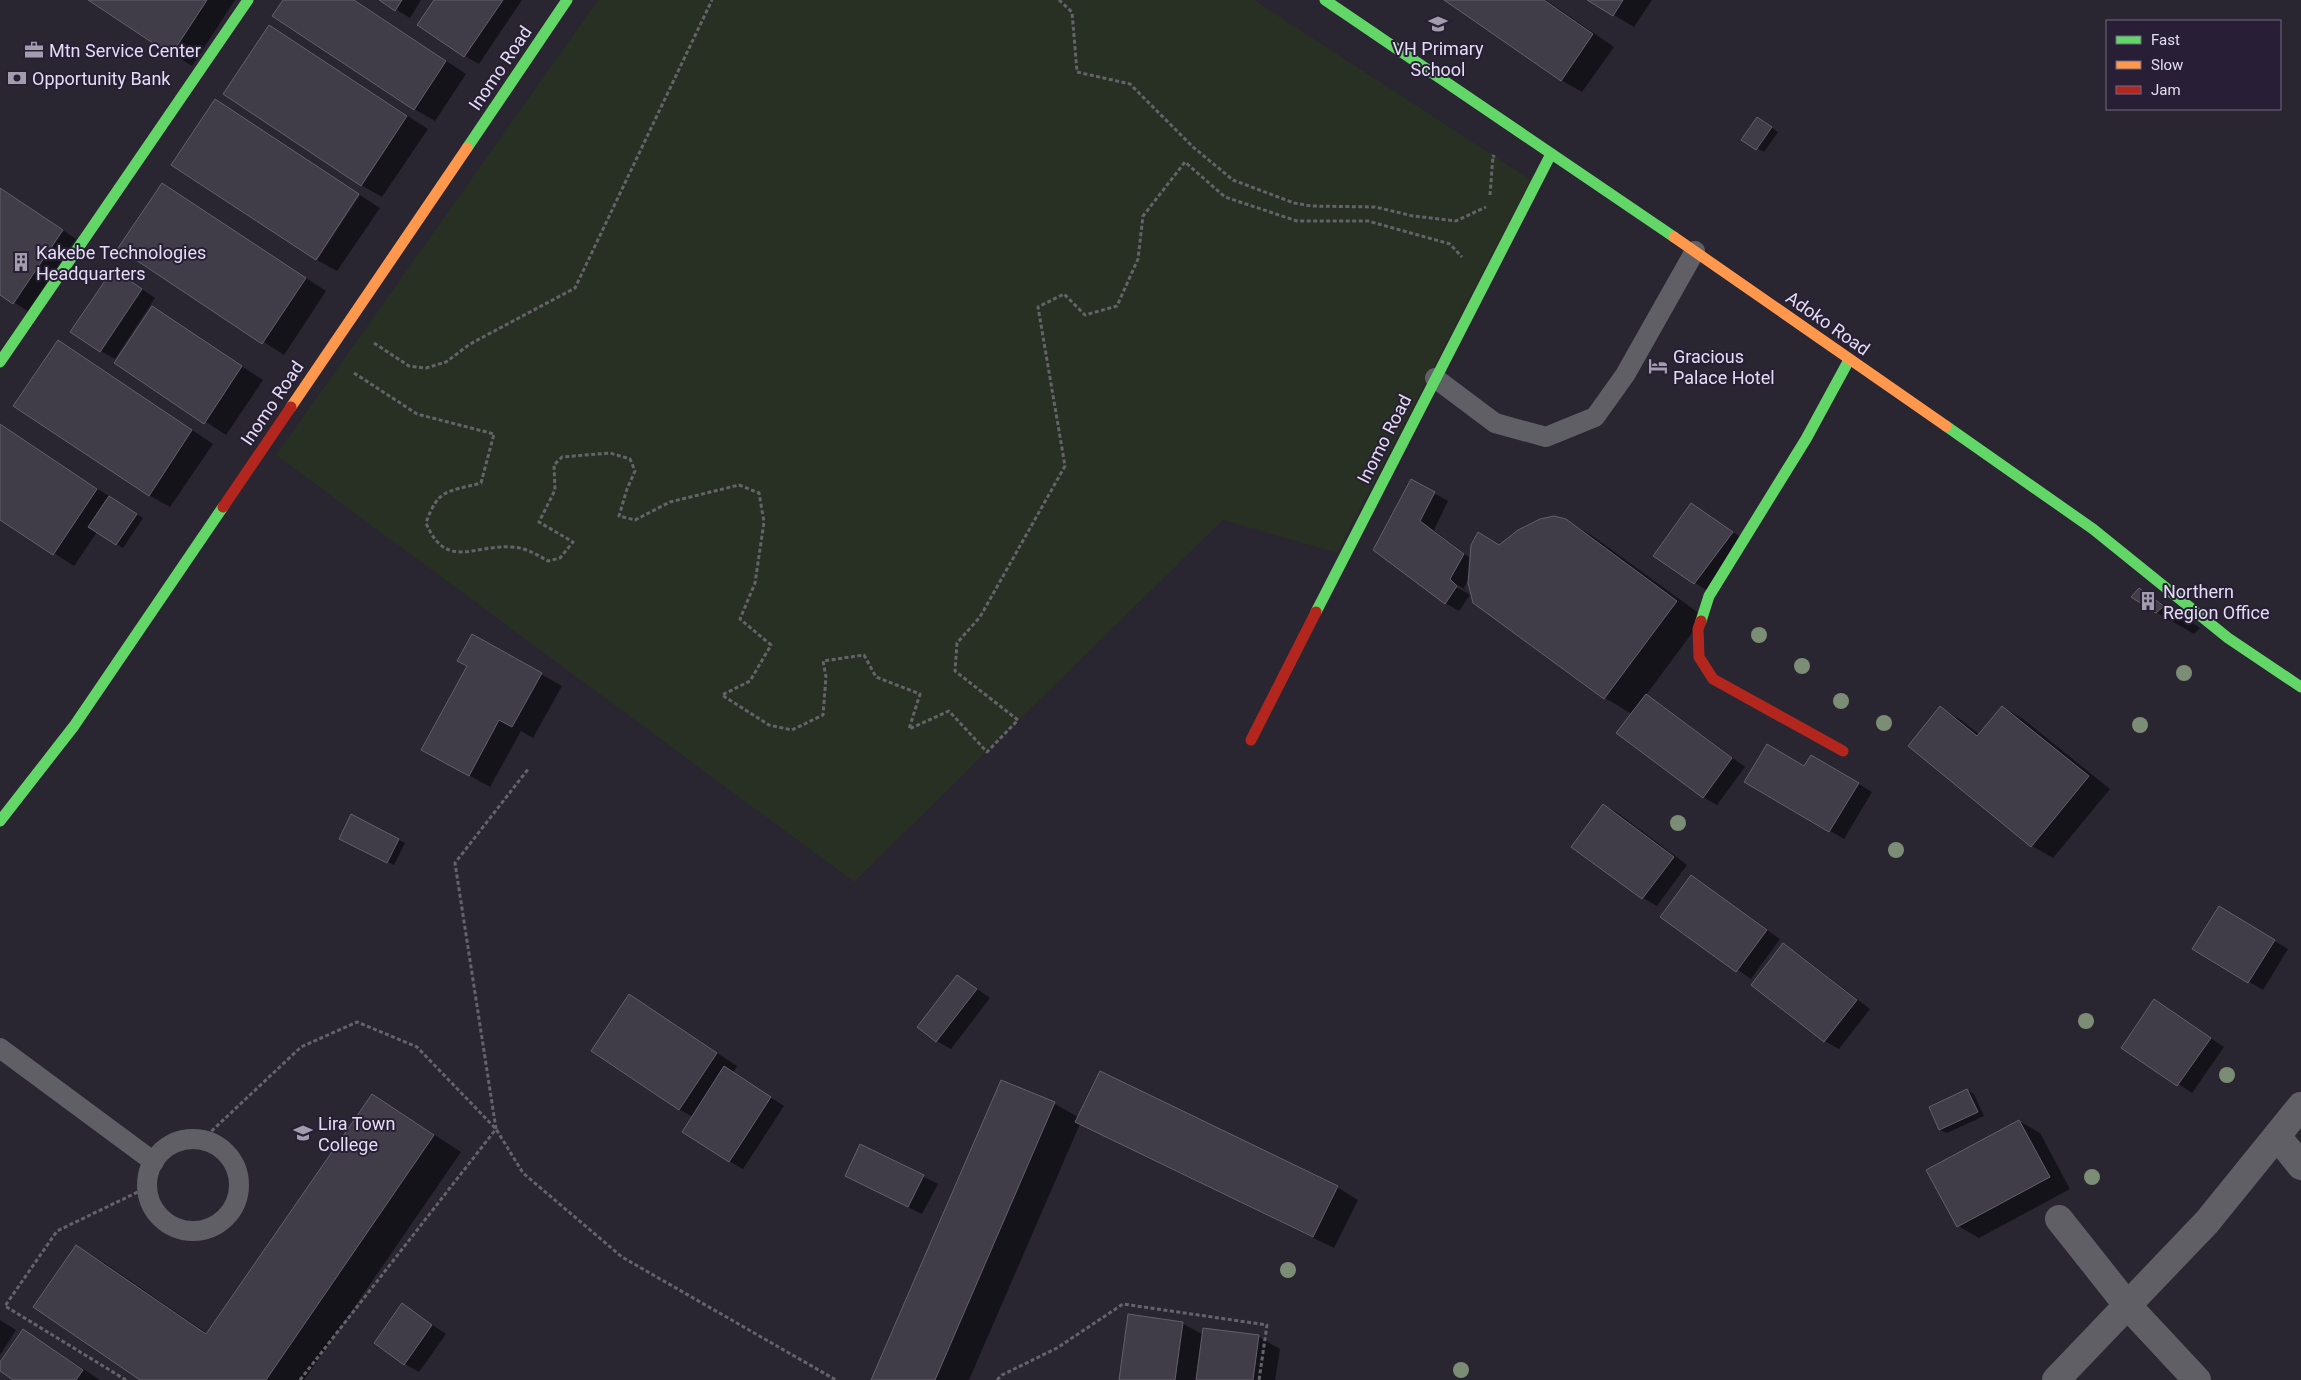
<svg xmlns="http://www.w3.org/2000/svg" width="2301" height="1380" font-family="Roboto,sans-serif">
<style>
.green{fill:#273022}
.shadow{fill:#0007}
.building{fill:#413d48;stroke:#64606b}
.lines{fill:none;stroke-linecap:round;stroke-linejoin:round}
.path{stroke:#646369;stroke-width:3;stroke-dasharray:4 2.5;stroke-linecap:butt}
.lane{stroke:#605f65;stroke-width:20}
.street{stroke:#605f65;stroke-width:28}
.fast{stroke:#63d668;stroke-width:11}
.slow{stroke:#ff974d;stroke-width:11}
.jam{stroke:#b3261e;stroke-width:11}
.tree{fill:#7c8d75}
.labels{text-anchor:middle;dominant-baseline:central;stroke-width:4;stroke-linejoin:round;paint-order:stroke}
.poi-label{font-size:18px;fill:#e3deef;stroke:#281f37;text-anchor:start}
.street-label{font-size:18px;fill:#e3deef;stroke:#281f37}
</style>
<rect width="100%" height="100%" fill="#292531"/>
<path class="green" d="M598,0H1254L1531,180L1337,553L1223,520L854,882L276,455Z"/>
<g class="shadow">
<path d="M90,0H235L192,66Z"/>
<path d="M284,0H355L466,74L435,121L414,109Z"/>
<path d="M381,0H421L410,18Z"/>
<path d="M435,0H522L479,64L465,56Z"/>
<path d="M1447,0H1546L1614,47L1582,92L1561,80Z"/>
<path d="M1589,0H1652L1634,27Z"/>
<path d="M270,27L428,129L382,197L361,185Z"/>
<path d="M1764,122L1778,132L1764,152L1743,139Z"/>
<path d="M162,184L326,291L284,355L120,248Z"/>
<path d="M0,188L76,239L28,311L0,294Z"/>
<path d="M360,195L380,208L337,271L317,260Z"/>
<path d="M127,279L155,298L115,359L101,351Z"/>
<path d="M152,308L263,380L226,435L116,363Z"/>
<path d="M79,354L213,444L170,507L149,495Z"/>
<path d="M0,426L143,518L123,548L97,532L74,566L0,518Z"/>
<path d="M1412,481L1448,501L1434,530L1471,559L1566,520L1594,537L1704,617L1646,695L1660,704L1745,767L1717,805L1703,797L1632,714L1605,698L1474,602L1468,580L1464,588L1466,590L1452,582L1451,584L1470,595L1459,611L1445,603L1375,550Z"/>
<path d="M1692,504L1746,541L1709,592L1655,556Z"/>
<path d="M2139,590L2177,612L2200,628L2194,634L2156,612Z"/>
<path d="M541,674L562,686L533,738L521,731L490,787L444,761Z"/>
<path d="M2002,707L2023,719L2110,789L2053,858L2032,846L1940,708L1961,720L1980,735Z"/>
<path d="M1812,756L1872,792L1844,839L1746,782L1805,768Z"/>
<path d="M1604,805L1618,813L1687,865L1657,906L1643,898Z"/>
<path d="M399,840L405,843L394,865L347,842Z"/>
<path d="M1691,877L1780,939L1751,979L1662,917Z"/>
<path d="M2233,916L2288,949L2263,990L2194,949Z"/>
<path d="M1783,945L1797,953L1870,1009L1839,1049L1825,1041L1752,985Z"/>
<path d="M958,976L990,998L951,1049L937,1041Z"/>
<path d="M630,996L737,1066L733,1073L784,1106L743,1169L729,1161L693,1117L679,1109Z"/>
<path d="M2168,1009L2224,1047L2192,1093L2123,1047Z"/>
<path d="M1002,1081L1055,1104L1078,1117L1337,1187L1358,1200L1334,1248L1080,1124L969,1380H873Z"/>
<path d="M1967,1090L1974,1094L1984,1116L1947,1133L1940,1130L1930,1108Z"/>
<path d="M373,1095L461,1152L304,1380H143L76,1246L103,1262L208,1334Z"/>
<path d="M2019,1121L2040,1133L2070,1189L1979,1238L1958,1226Z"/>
<path d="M861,1146L938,1184L922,1214L846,1176Z"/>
<path d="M402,1305L446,1334L419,1372L405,1364Z"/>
<path d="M1129,1316L1183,1324L1204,1335L1259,1337L1280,1349L1275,1380H1120Z"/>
<path d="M0,1320L16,1330L0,1355Z"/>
<path d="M23,1331L50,1347L100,1380H15L0,1370V1364Z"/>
</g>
<g class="building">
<path d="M88,0H207L171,55Z"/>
<path d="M283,0H354L446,61L414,110L272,16Z"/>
<path d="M379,0H402L395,11Z"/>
<path d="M434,0H503L464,57L417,25Z"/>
<path d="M1444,0H1544L1593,34L1561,81Z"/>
<path d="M1587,0H1623L1613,16Z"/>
<path d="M269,25L407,116L361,186L223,94Z"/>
<path d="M215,99L359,194L316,260L171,165Z"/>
<path d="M1757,117L1772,127L1756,150L1741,140Z"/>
<path d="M162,183L306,278L262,344L118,248Z"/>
<path d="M0,188L63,230L13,304L0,295Z"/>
<path d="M113,269L142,289L100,352L70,332Z"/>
<path d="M152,306L242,366L204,424L114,363Z"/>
<path d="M58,340L192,430L149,496L13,406Z"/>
<path d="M0,424L97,489L53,555L0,520Z"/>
<path d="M1411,479L1435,492L1420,521L1464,554L1450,579L1457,586L1445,604L1373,550Z"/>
<path d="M109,496L137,514L116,545L88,527Z"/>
<path d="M1691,503L1733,532L1694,584L1653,556Z"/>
<path d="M1554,516L1566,519L1677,601L1604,699L1473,603L1468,583L1471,545L1478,532L1499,545L1518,530L1540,519Z"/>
<path d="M2139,588L2164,606L2156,613L2131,597Z"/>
<path d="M472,634L542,673L512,727L499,720L469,776L421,750L467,666L457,661Z"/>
<path d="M1646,694L1732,758L1703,798L1616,733Z"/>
<path d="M1940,706L1977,736L2002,706L2089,776L2031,847L1908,746Z"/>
<path d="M1767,744L1804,766L1811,755L1859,783L1829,832L1744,782Z"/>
<path d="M1603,804L1674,857L1642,899L1571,847Z"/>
<path d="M351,814L399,839L387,863L339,839Z"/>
<path d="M1691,875L1767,930L1736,972L1660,917Z"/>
<path d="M2219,906L2275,940L2248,983L2192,949Z"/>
<path d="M1783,943L1857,1000L1824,1042L1751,985Z"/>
<path d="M957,975L977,989L936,1042L917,1027Z"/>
<path d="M629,994L717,1053L679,1110L591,1051Z"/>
<path d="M2154,999L2211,1038L2177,1086L2121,1048Z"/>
<path d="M724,1066L771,1097L729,1162L682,1132Z"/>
<path d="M1100,1071L1338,1186L1313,1237L1075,1122Z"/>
<path d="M1001,1080L1055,1102L935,1380H871Z"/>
<path d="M1967,1089L1978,1112L1939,1130L1929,1107Z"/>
<path d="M372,1094L434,1135L266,1380H140L33,1307L76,1245L206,1334Z"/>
<path d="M2019,1120L2050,1177L1957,1227L1926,1170Z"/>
<path d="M860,1144L924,1175L908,1207L845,1176Z"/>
<path d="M402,1303L432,1325L404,1365L374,1343Z"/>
<path d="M1128,1314L1183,1322L1175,1380H1119Z"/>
<path d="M1203,1328L1259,1335L1253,1380H1196Z"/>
<path d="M23,1329L83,1370L76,1380H13L0,1371V1362Z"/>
</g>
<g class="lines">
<g class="path">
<path d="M1059,0L1072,12L1077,72L1130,84L1193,147L1233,180L1294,203L1311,206L1375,207L1413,216L1456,221L1486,207"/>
<path d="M1490,195L1493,156L1495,157"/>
<path d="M374,343L409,366L426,368L446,362L470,344L575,288L712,0"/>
<path d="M354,373L417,414L494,434L481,483C448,492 438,488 426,523C446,571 475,544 512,547C526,548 536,554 548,561L560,558L573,542L539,522L555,490L554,465L562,457L610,453L630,459L635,471L627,489L619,516L635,520L670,502L739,485L759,493L764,522L755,583L740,619L771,645L750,681L722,695L769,725L792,730L823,715L826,677L823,661L864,655L876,677L920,694L909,729L949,711L987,752L1018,720L955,671L957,643L980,617L1065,466L1038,307L1064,294L1085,315L1117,306L1138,259L1143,216L1185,162L1225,197L1297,221H1368L1450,244L1462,257"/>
<path d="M202,1140L301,1047L357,1022L417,1047L496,1129L523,1173L622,1257L836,1380"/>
<path d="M126,1380L5,1306L57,1231L142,1190"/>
<path d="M300,1380L496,1129L455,863L529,768"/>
<path d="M997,1380L1002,1375L1057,1348L1123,1304L1267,1325L1259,1380"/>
</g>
<g class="lane">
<path d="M1435,378L1495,423L1546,437L1595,417L1625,375L1695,251"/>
<path d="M0,1048L154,1162"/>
<circle cx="193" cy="1185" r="46"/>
</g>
<g class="street">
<path d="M2277,1136L2301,1166"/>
<path d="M2059,1219L2128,1306L2197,1380"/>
<path d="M2056,1380L2207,1222L2301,1106"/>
</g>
<g class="fast">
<path d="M1325,0L1674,237"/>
<path d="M467,148L567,0"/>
<path d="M0,362L248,0"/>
<path d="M1946,426L2093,529L2228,638L2301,687"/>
<path d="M1316,612L1551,154"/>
<path d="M1701,621L1709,596L1806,439L1849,360"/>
<path d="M0,821L74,726L223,507"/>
</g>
<g class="slow">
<path d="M1674,237L1946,426"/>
<path d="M291,407L467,148"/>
</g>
<g class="jam">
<path d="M223,507L291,407"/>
<path d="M1701,621L1698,629L1699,657L1713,679L1843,751"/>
<path d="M1251,740L1316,612"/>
</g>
</g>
<g class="tree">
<circle cx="1759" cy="635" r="8"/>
<circle cx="1802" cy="666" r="8"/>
<circle cx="2184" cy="673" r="8"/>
<circle cx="1841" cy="701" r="8"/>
<circle cx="1884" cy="723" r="8"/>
<circle cx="2140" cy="725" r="8"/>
<circle cx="1678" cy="823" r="8"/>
<circle cx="1896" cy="850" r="8"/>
<circle cx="2086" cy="1021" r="8"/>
<circle cx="2227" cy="1075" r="8"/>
<circle cx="2092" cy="1177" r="8"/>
<circle cx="1288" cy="1270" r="8"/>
<circle cx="1461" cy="1370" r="8"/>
</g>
<defs>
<g id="school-bare" transform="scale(1.5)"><path d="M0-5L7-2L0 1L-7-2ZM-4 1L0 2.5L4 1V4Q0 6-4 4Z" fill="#a29dac" stroke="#281f37" stroke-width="2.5" paint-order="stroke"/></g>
<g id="office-bare" transform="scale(1.5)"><path d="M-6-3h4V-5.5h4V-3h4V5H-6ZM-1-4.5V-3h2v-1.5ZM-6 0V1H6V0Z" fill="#a29dac" stroke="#281f37" stroke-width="2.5" paint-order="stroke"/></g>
<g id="bank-bare" transform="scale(1.5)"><path d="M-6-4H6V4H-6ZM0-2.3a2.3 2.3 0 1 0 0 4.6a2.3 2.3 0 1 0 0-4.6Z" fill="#a29dac" stroke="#281f37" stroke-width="2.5" paint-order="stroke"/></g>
<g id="building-bare" transform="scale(1.5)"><path d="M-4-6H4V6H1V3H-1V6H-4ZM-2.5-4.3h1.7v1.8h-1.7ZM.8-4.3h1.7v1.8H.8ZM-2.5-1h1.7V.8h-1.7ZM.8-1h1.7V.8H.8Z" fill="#a29dac" stroke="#281f37" stroke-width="2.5" paint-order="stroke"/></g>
<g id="hotel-bare" transform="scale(1.5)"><path d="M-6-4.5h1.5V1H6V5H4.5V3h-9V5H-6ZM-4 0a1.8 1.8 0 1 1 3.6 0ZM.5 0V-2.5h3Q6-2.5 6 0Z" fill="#a29dac" stroke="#281f37" stroke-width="2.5" paint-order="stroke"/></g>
<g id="university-bare" transform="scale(1.5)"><path d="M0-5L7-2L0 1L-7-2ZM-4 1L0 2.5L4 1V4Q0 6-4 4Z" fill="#a29dac" stroke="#281f37" stroke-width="2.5" paint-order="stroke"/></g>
</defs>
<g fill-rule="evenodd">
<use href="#school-bare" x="1438" y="24"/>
<use href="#office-bare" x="34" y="50"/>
<use href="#bank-bare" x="17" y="78"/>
<use href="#building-bare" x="21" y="262"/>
<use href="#hotel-bare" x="1658" y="366"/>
<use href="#building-bare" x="2148" y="601"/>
<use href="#university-bare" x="303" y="1133"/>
</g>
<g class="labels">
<g class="poi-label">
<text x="1438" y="48" text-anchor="middle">VH Primary<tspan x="1438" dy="21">School</tspan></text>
<text x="49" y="50">Mtn Service Center</text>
<text x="32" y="78">Opportunity Bank</text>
<text x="36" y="252">Kakebe Technologies<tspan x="36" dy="21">Headquarters</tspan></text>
<text x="1673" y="356">Gracious<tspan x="1673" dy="21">Palace Hotel</tspan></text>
<text x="2163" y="591">Northern<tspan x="2163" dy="21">Region Office</tspan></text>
<text x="318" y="1123">Lira Town<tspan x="318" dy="21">College</tspan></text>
</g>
<g class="street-label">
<text transform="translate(500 68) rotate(-56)">Inomo Road</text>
<text transform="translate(1828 323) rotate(35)">Adoko Road</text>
<text transform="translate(272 403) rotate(-56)">Inomo Road</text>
<text transform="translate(1384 439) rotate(-63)">Inomo Road</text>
</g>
</g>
<rect x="2106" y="20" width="175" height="90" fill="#281f37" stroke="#736b81"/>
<rect x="2116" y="36" width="25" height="8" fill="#63d668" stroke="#736b81"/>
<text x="2151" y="45" font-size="15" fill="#e3deef">Fast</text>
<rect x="2116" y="61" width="25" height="8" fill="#ff974d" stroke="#736b81"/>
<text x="2151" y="70" font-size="15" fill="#e3deef">Slow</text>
<rect x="2116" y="86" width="25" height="8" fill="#b3261e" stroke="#736b81"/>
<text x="2151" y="95" font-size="15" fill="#e3deef">Jam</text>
</svg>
